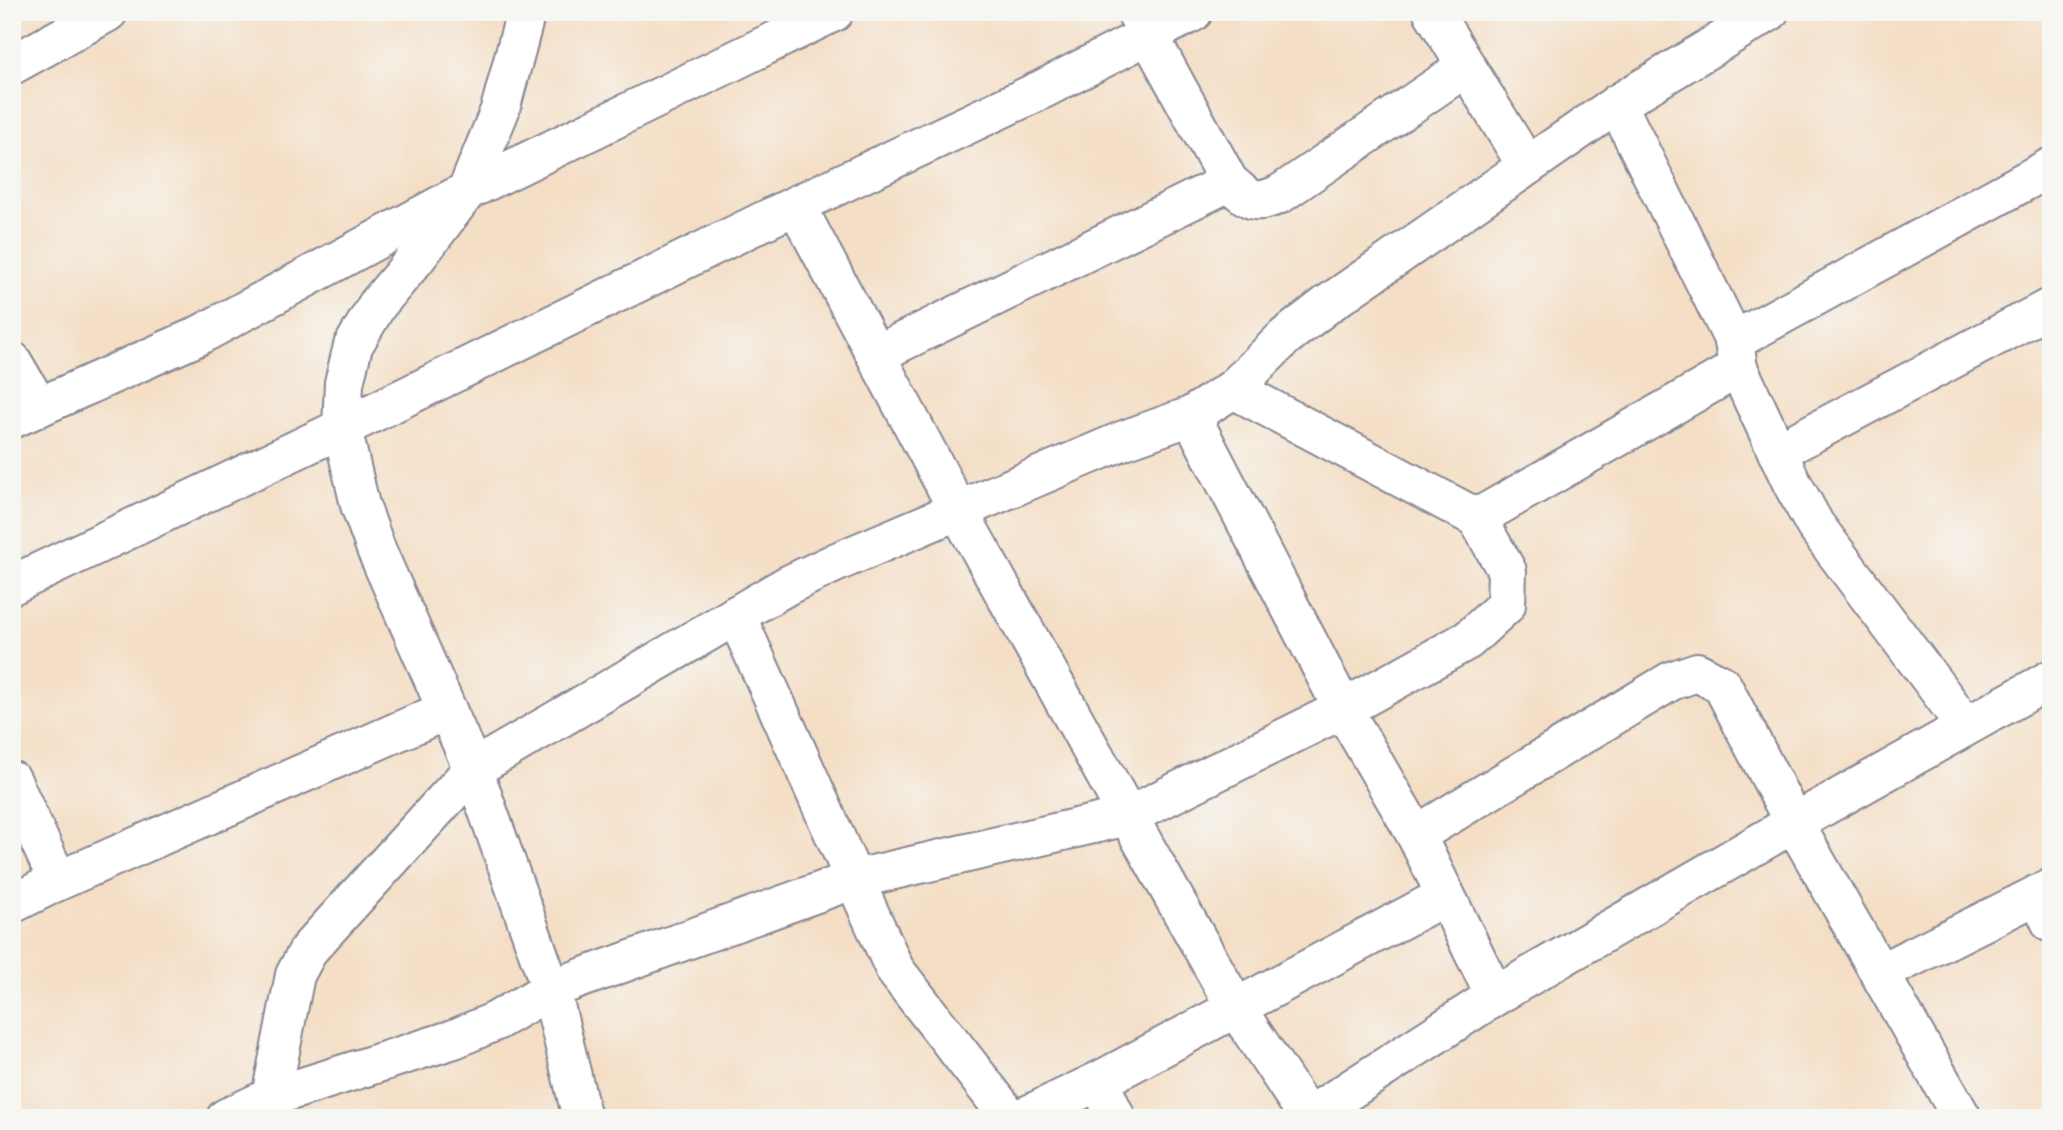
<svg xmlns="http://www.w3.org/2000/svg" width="2063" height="1130" font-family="Vollkorn,serif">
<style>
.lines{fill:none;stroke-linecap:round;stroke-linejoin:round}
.minor-casing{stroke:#888692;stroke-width:42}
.minor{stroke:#fff;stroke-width:38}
</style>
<rect width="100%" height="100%" fill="#f6f6f2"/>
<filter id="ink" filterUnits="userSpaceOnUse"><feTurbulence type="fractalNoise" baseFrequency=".0143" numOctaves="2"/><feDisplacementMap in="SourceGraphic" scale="14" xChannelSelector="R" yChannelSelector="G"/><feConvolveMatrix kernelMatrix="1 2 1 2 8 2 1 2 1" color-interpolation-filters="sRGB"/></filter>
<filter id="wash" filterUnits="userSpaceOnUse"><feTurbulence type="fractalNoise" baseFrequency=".00686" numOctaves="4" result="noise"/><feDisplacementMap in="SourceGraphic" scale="28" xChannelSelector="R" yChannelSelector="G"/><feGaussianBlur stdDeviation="1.57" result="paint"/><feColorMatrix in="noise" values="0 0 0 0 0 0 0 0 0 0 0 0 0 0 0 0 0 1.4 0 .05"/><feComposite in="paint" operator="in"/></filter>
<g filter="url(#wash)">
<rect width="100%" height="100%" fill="#f4dec5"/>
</g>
<g filter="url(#ink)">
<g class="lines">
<g class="minor-casing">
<g id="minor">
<path d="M526,12L500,110L467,191L417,257L377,305L353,346L344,383L342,428L360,505L376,549L473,769L551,989L582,1118"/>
<path d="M1136,12L1229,182C1250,200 1253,206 1280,194L1466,67"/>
<path d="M1433,12L1527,166"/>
<path d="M12,65L108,12"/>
<path d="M1617,104L1734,341L1738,368L1792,483L1815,525L1965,725"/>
<path d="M796,205L958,510L1128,816L1236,1008L1309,1118"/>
<path d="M1734,341L2051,167"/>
<path d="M877,354L1229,182"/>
<path d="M12,361L39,407"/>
<path d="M1233,389L1477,518"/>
<path d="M1191,416L1343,709L1416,835L1495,996"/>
<path d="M12,419L196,337L467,191L834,12"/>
<path d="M1777,452L2051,307"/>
<path d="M12,585L342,428L796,205L1043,89L1193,12"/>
<path d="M736,615L895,970L1010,1118"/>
<path d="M12,781L58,881"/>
<path d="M1416,835L1671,681L1697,672L1722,685L1794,823L1962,1118"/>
<path d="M2038,894L2051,923"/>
<path d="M12,904L58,881L447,710"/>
<path d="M1880,973L2051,888"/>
<path d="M1099,1081L1116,1118"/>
<path d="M271,1097L295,975L309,949L473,769L788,585L839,561L1124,440L1191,416L1233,389L1285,337L1328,304L1617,104L1769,12"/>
<path d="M1308,1117L1495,996L1794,823L2051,679"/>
<path d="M226,1118L271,1097L454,1039L496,1021L551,989L855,879L1128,816L1343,709L1468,640L1506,605L1507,571L1477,518L1738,368"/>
<path d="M1022,1118L1099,1081L1445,896"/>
</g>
</g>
<use href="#minor" class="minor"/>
</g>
</g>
<rect width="2063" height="1130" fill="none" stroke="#f6f6f2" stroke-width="42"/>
</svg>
